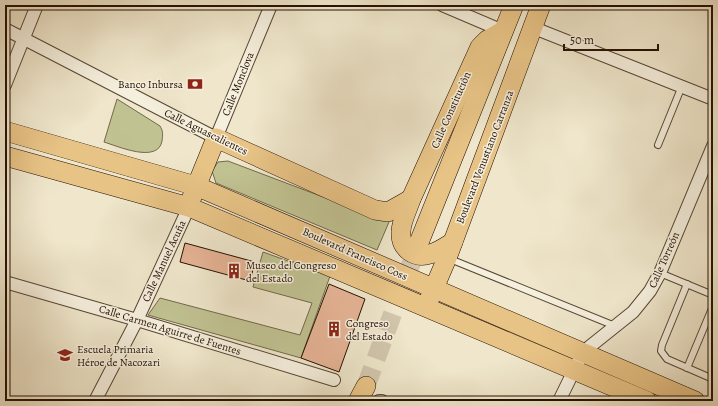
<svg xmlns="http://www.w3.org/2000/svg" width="718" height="406" font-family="Alegreya,serif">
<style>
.green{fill:#c1c292;stroke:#72694a}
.building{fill:#e5b395;stroke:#241002}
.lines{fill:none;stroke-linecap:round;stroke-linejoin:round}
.primary-tunnel{stroke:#d1c6ad;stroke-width:19;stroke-dasharray:19 10;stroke-linecap:butt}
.service-casing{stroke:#574634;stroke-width:8}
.minor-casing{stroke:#574634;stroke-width:14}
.primary-casing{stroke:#241002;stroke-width:20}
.service{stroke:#f5efdd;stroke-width:6}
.minor{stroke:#f5efdd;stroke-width:12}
.primary{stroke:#e8c386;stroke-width:19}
.labels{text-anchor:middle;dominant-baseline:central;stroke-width:3;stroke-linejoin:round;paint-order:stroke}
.poi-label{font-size:11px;fill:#241002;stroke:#f5efdd;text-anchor:start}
.street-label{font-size:11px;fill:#241002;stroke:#f5efdd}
</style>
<rect width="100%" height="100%" fill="#efe6cb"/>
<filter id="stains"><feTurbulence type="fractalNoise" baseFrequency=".005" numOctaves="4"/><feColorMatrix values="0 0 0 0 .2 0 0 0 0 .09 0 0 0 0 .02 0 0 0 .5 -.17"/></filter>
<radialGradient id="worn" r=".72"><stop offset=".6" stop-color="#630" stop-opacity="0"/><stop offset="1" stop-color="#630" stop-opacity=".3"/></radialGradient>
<g class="green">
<path d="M117,99L160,126C163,131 163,134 162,141C158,164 117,146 104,142Z"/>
<path d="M228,161L389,222L377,250L216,183L212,171L218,162Z"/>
<path d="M263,252L330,276L301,358L148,315L160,298L300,335L312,303L253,287Z"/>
</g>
<g class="building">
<path d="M185,243L255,262L250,281L180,262Z"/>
<path d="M329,284L365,299L339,372L301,358Z"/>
</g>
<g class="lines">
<path class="primary-tunnel" d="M366,386L418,245"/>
<g class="service-casing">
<g id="service">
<path d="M658,145L682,86"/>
<path d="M450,259L615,326"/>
<path d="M660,273L713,295"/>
<path d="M687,284L662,345L661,351L667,359L713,379"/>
<path d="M687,368L713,306"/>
</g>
</g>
<g class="minor-casing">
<g id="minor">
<path d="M442,5L503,31"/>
<path d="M534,28L713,99"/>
<path d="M5,29L216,138L271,5"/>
<path d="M5,85L37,5"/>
<path d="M5,282L137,320L334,380"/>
<path d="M95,401L137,320L189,207"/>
<path d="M379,401H382"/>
<path d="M559,401L583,352L633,312L650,291L660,273L713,146"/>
</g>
</g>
<g class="primary-casing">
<g id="primary">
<path d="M5,131L196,186L695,401"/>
<path d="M5,156L189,207L647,401"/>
<path d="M192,197L216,138L375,210L388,212L411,199"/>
<path d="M453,242C445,247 438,252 430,254C415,259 400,249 401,232C401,221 408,209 411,199L480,47L487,40L503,31"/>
<path d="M418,245L514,5"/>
<path d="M429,300L447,258L541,5"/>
<path d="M358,401L366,386"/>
</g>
</g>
<use href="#service" class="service"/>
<use href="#minor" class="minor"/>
<use href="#primary" class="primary"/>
</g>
<defs>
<g id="bank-bare" transform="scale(1.2)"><path d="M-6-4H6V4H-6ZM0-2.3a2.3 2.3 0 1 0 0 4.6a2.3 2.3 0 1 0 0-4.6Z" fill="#8f2418" stroke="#f5efdd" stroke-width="2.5" paint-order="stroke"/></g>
<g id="building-bare" transform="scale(1.2)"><path d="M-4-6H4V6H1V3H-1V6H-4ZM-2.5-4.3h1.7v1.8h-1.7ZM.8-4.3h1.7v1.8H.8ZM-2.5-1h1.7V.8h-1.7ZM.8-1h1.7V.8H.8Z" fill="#8f2418" stroke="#f5efdd" stroke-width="2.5" paint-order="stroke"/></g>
<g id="school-bare" transform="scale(1.2)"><path d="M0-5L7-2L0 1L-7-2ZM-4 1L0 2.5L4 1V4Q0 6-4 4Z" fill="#8f2418" stroke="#f5efdd" stroke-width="2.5" paint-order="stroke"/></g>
</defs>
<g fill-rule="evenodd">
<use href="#bank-bare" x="195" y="84"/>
<use href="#building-bare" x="234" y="271"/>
<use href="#building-bare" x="334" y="329"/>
<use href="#school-bare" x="65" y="355"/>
</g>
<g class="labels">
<g class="poi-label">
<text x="183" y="84" text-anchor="end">Banco Inbursa</text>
<text x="246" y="265">Museo del Congreso<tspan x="246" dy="13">del Estado</tspan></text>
<text x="346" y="323">Congreso<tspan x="346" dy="13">del Estado</tspan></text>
<text x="77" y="349">Escuela Primaria<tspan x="77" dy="13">Héroe de Nacozari</tspan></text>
</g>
<g class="street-label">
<text transform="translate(238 84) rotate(-68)">Calle Monclova</text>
<text transform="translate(451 110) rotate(-66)">Calle Constituciôn</text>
<text transform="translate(206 132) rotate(26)">Calle Aguascalientes</text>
<text transform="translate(485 157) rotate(-69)">Boulevard Venustiano Carranza</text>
<text transform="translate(355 254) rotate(24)">Boulevard Francisco Coss</text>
<text transform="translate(664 260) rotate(-66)">Calle Torreón</text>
<text transform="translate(164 261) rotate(-65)">Calle Manuel Acuña</text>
<text transform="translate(170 330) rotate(17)">Calle Carmen Aguirre de Fuentes</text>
</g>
</g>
<rect width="718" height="406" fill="none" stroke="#efe6cb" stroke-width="20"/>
<rect x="6" y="6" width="706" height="394" fill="none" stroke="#241002" stroke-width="2"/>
<rect x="10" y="10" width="698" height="386" fill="none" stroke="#241002"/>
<path d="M564 44v6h94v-6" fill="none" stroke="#241002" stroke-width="2"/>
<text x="570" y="44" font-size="12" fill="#241002" stroke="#f5efdd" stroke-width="3" paint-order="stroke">50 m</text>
<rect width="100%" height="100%" filter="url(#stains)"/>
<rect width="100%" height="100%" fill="url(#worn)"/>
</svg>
